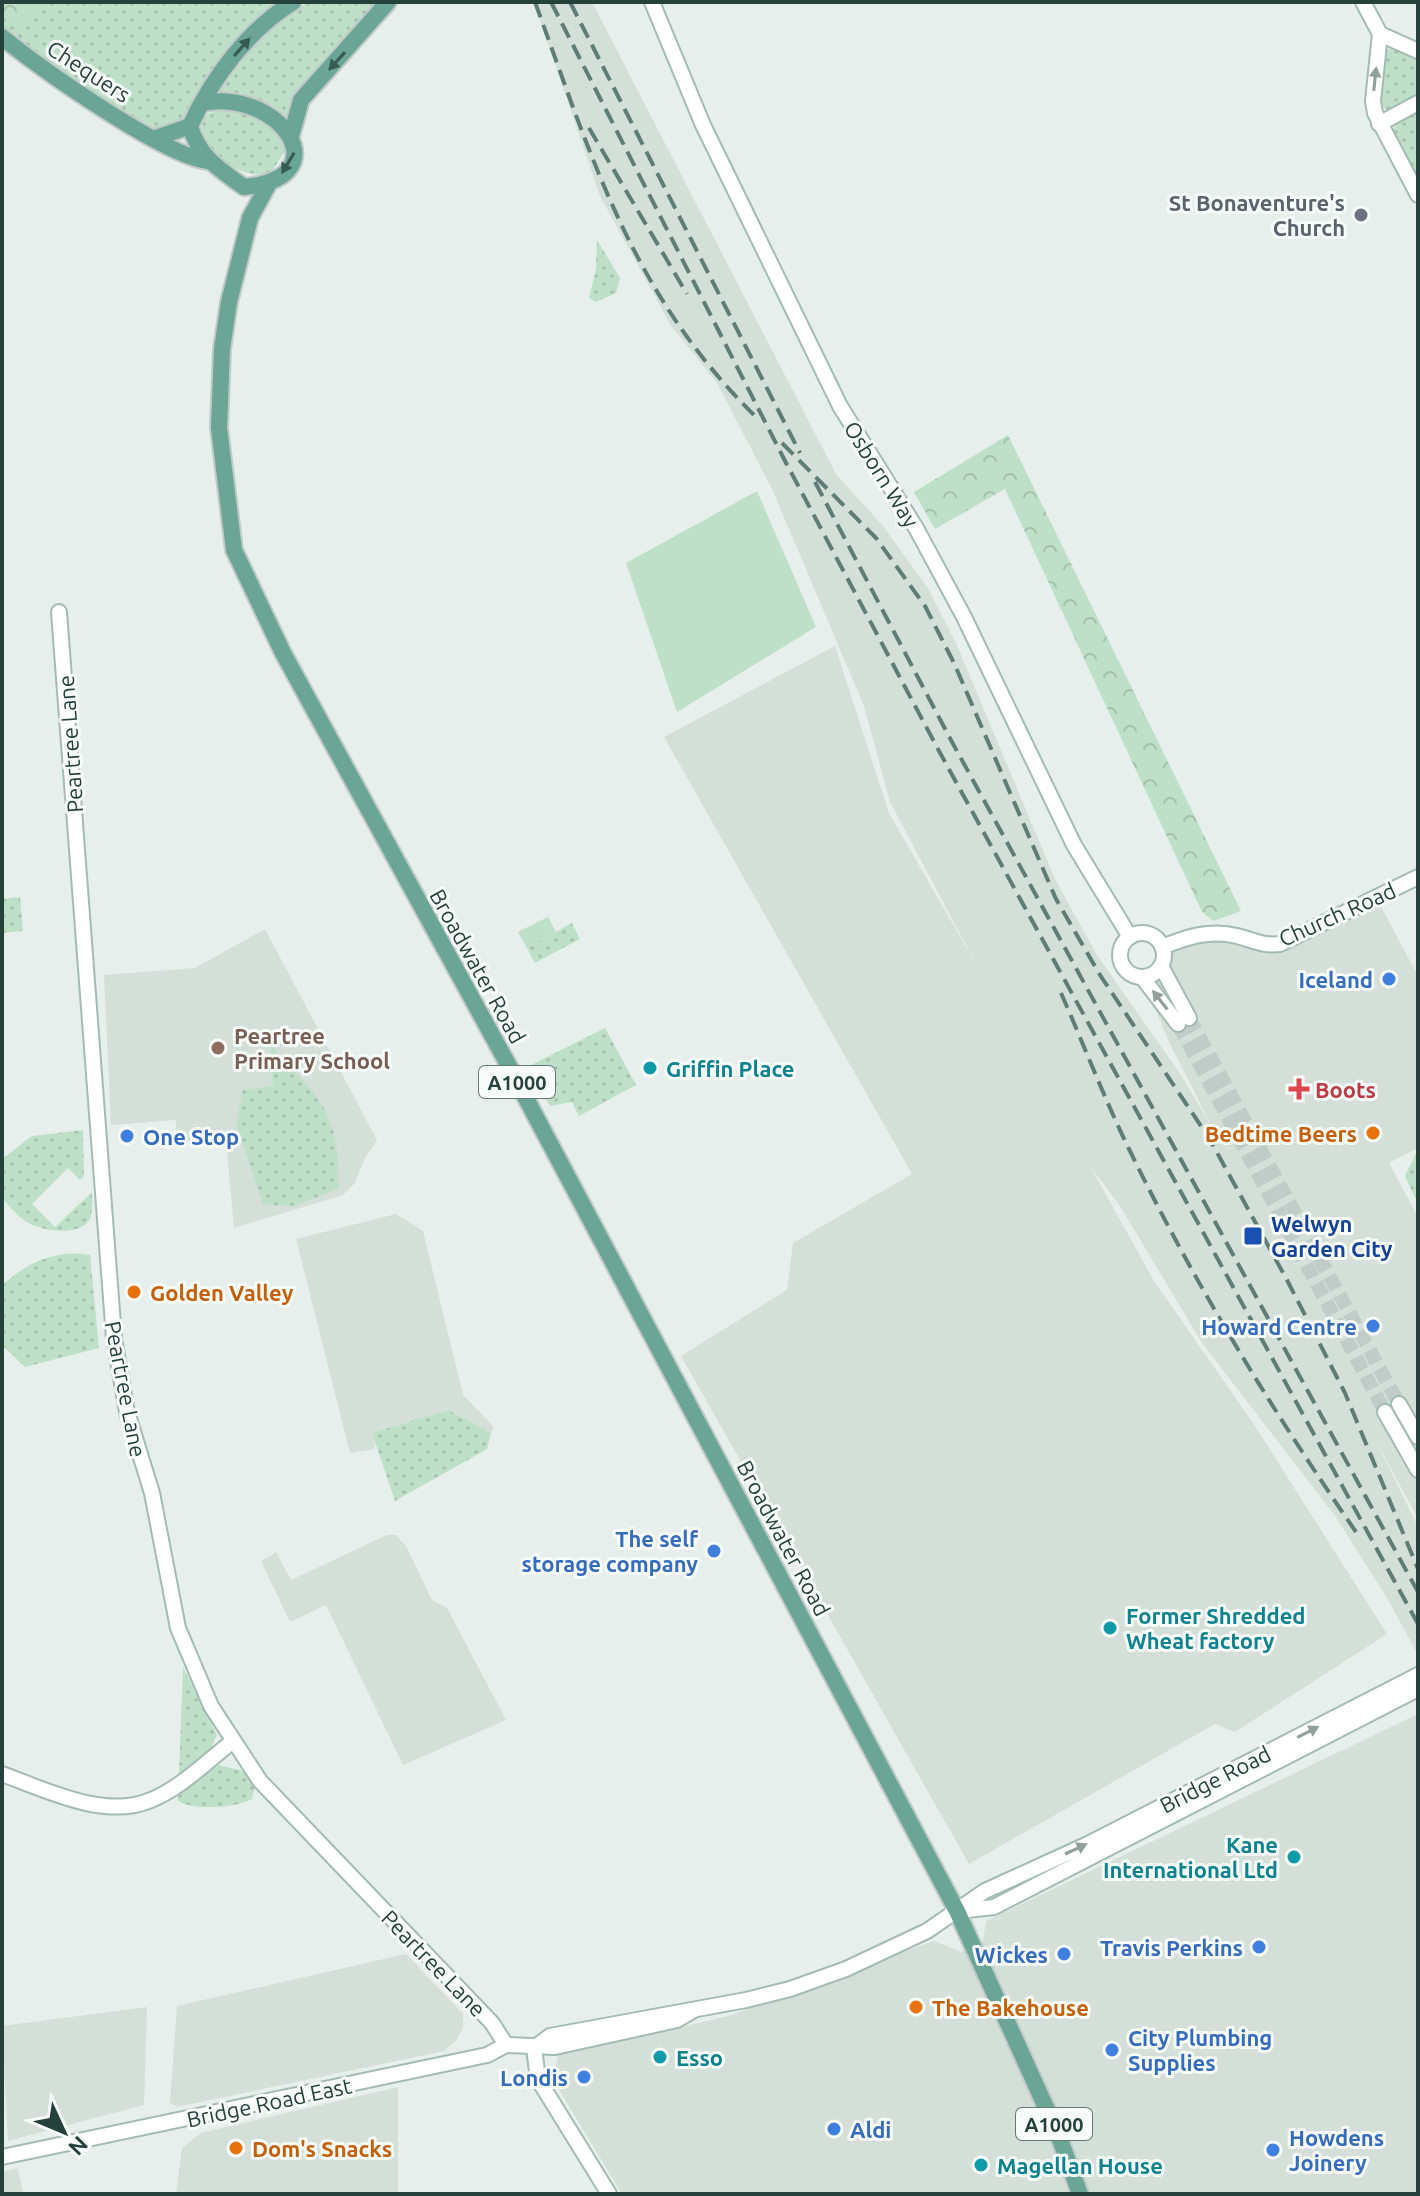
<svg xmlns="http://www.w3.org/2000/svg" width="1420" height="2196" font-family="Ubuntu,sans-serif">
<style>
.built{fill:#d4dfda}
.grass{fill:url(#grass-dots)}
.forest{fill:url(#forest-crowns)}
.garden{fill:#bfe0c8}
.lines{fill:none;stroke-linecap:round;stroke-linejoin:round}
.secondary-tunnel{stroke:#bfccc8;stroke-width:14;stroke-dasharray:14 7;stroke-linecap:butt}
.secondary-casing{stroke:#a4bbb3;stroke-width:18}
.primary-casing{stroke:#c2cac8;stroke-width:20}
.secondary{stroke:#fff;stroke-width:14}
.primary{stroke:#6aa596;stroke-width:16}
.rail{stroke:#5f7d75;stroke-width:4;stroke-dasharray:16 8;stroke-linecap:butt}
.oneway{fill:#365b51}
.oneway2{fill:#92a09c}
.worship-dot{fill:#6b7280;stroke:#f7fbf9;stroke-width:3}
.shop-dot{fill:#3f7fe0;stroke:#f7fbf9;stroke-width:3}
.education-dot{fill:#8d6e63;stroke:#f7fbf9;stroke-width:3}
.culture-dot{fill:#0f9aa8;stroke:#f7fbf9;stroke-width:3}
.health-dot{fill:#e0444e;stroke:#f7fbf9;stroke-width:3}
.food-dot{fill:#e8710a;stroke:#f7fbf9;stroke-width:3}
.transit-dot{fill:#1a4fb4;stroke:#f7fbf9;stroke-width:3}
.labels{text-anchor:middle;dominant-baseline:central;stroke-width:6;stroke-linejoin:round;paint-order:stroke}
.shield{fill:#f7fbf9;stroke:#637a73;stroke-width:2}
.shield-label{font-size:20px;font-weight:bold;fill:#24423a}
.street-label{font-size:22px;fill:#24423a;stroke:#f7fbf9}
.worship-label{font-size:22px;font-weight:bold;fill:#5b616d;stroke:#f7fbf9;text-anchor:end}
.shop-label{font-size:22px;font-weight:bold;fill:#366cbe;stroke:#f7fbf9;text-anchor:end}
.education-label{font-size:22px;font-weight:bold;fill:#785e54;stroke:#f7fbf9;text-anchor:start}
.culture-label{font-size:22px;font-weight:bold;fill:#0d838f;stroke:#f7fbf9;text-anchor:start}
.health-label{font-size:22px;font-weight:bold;fill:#be3a42;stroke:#f7fbf9;text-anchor:start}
.food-label{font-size:22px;font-weight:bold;fill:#c56008;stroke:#f7fbf9;text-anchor:start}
.transit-label{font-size:22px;font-weight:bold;fill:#164399;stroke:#f7fbf9;text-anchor:start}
</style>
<defs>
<pattern id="grass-dots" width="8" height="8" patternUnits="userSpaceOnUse" patternTransform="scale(2)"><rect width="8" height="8" fill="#bfe0c8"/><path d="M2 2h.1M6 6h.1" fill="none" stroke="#a4c1ad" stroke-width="1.8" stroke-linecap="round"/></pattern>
<pattern id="forest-crowns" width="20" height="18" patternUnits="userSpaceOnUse" patternTransform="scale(2)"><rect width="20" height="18" fill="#bfe0c8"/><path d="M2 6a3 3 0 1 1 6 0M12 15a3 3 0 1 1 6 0" fill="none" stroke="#a4c1ad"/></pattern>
</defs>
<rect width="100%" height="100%" fill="#e6efeb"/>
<g class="built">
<path d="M534,2H592L836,474L883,526L929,590L956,643L1055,879L1097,955L1181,1075L1212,1127L1169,1042L1142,977L1161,966L1162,947L1191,936L1262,946L1376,897L1418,976V1148L1389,1163L1418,1217V1519L1374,1437L1418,1527V1655L1390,1603L1336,1517L1202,1343L1120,1206L1090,1166L1154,1281L1255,1426L1387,1634L1235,1732L1215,1724L969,1864L681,1356L787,1290L793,1243L912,1174L664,737L835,646L889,813L977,966L890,802L864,706L772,489L717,383L670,324L600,196Z"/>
<path d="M265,929L377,1140L365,1158L355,1183L343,1195L234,1228L226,1140L177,1142L176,1120L111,1125L104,975L195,968Z"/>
<path d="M396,1214L423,1231L463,1395L494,1427L491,1433L448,1410L373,1433L375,1449L350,1453L296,1239Z"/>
<path d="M387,1535H396L406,1546L432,1600L447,1608L506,1720L403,1765L326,1605L290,1622L261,1561L276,1552L291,1580Z"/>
<path d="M1418,1714V2194H622L553,2080L558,2055L728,2016L934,1941L961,1952L983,1941L986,1921Z"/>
<path d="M406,1954L463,2014V2028L456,2041L444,2051L177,2107L170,2103L177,2006Z"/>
<path d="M147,2007L144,2105L8,2141L2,2026Z"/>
<path d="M398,2087V2194H176L182,2148L201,2133Z"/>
<path d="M18,2168L23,2194H2V2172Z"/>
</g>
<g class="grass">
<path d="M2,2H279L196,97L182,120L156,138L2,37Z"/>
<path d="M308,2H377L293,101L286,118L241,93L219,92L262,34Z"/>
<path d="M1395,46L1418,58V98L1388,111L1379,104L1383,52Z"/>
<path d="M236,107L278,130L286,149L271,173C243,183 180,144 209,113Z"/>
<path d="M1418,109V185L1393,138C1392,120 1404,116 1418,109Z"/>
<path d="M597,240L620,278L616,293L596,302L589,298L596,269Z"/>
<path d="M20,897L23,931L2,933V899Z"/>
<path d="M572,923L580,939L535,963L527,948Z"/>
<path d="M605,1028L636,1085L579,1116L572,1102L550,1106L527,1067Z"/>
<path d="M270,1044C320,1101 339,1108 339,1188L292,1207L263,1204L236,1124L243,1090L273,1086Z"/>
<path d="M83,1130L84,1177L80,1180L68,1168L32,1204L55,1227L92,1192C92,1201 94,1216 87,1223C73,1236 40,1231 25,1221C17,1215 9,1206 2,1198V1159L32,1136Z"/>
<path d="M1418,1149V1204L1405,1176Z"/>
<path d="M90,1255L99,1348L25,1367L2,1345V1286C25,1263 57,1249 90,1255Z"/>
<path d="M448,1410L491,1433L487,1449L395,1501L372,1433Z"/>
<path d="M183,1667L217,1735L210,1750L179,1774Z"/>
<path d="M219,1765L243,1771L255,1786L252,1799C237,1808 191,1811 177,1800L179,1790Z"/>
</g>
<g class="forest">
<path d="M2,2H39L31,20L20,23L2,15Z"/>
<path d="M1008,435L1241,911L1213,921L1202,912L1005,489L935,529L914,492Z"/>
</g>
<g class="garden">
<path d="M757,491L816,627L677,712L626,563Z"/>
<path d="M548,917L556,932L527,948L518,932Z"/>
</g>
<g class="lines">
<g class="secondary-tunnel">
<path d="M1189,1018L1399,1404"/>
<path d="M1178,1024L1385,1412"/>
</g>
<g class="secondary-casing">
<g id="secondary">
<path d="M652,2L703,125L840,406L916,528L964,617L1074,845L1130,937"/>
<path d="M1363,2L1380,34L1373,101L1375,113L1418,195"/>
<path d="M1380,34L1418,51"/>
<path d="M1379,124L1418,103"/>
<path d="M59,612L114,1338L127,1412L152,1493L178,1628L211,1706L260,1781L492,2023L506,2045"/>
<circle cx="1142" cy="955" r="22"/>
<path d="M1162,947C1187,937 1210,929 1237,936C1253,940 1262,946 1280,944L1418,877"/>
<path d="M1161,966L1189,1018"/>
<path d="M1142,977L1178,1024"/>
<path d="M1399,1404L1418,1437"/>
<path d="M1385,1412L1418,1470"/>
<path d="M2,1774C46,1790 105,1820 151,1800C181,1788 207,1761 232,1742"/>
<path d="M958,1911L994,1907L1418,1689"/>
<path d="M534,2048L550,2036L746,2000L790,1989L846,1969L927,1931L985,1891L1088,1844L1418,1675"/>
<path d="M534,2048L538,2079L609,2194"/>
<path d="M2,2157L487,2055L506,2045L555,2047L677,2020L694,2010"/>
</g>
</g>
<g class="primary-casing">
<g id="primary">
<path d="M2,37C40,68 164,156 208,161"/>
<path d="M203,103C280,88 342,178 244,187C219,169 199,157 190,126C212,78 248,30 293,2"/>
<path d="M291,136L301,100L388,2"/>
<path d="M156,138L190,126"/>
<path d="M268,185L250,218L229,302L222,349L219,428L234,550L283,653L510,1068L957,1911L1058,2134L1080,2194"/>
</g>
</g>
<use href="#secondary" class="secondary"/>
<use href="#primary" class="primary"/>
<g class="rail">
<path d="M535,2C593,161 632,295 756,417"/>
<path d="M551,2L784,459L939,751L1418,1624"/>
<path d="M570,2L800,453"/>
<path d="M589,128L687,294"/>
<path d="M782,443L876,538L925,606L954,663L1056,899L1100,975L1209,1138L1287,1280L1345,1393L1418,1569"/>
<path d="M815,482L952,742L1418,1592"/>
<path d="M1061,993C1084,1045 1104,1098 1129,1149C1194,1283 1272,1410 1356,1532"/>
</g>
</g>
<defs><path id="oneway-solid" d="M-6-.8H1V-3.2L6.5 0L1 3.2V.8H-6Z" transform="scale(2)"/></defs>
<g class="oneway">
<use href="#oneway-solid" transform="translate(242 47) rotate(-49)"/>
<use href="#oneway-solid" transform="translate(337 61) rotate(132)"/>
<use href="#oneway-solid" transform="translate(288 163) rotate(121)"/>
</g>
<g class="oneway2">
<use href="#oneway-solid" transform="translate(1375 79) rotate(-84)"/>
<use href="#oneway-solid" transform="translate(1160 1000) rotate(-128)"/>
<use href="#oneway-solid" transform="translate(1308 1732) rotate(-27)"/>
<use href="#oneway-solid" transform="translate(1076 1849) rotate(-25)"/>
</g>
<circle class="worship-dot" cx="1361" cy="215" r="8"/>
<g class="shop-dot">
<circle cx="1389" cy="979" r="8"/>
<circle cx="127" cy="1136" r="8"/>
<circle cx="1373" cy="1326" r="8"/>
<circle cx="714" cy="1551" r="8"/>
<circle cx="1259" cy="1947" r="8"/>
<circle cx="1064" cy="1954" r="8"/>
<circle cx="1112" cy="2050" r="8"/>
<circle cx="584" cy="2077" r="8"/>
<circle cx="834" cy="2129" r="8"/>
<circle cx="1273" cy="2150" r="8"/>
</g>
<circle class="education-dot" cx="218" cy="1048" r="8"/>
<g class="culture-dot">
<circle cx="650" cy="1068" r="8"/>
<circle cx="1110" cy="1628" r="8"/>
<circle cx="1294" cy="1857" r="8"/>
<circle cx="660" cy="2057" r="8"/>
<circle cx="981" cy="2165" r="8"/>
</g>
<path class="health-dot" d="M1295 1077h8v8h8v8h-8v8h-8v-8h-8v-8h8z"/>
<g class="food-dot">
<circle cx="1373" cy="1133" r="8"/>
<circle cx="134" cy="1292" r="8"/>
<circle cx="916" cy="2007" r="8"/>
<circle cx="236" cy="2148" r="8"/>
</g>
<rect class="transit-dot" x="1243" y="1226" width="20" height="20" rx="4"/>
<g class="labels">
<g class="shield">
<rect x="479" y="1066" width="76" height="32" rx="6"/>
<rect x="1016" y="2108" width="76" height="32" rx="6"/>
</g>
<g class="shield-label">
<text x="517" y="1082">A1000</text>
<text x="1054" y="2124">A1000</text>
</g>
<g class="street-label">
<text transform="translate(89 71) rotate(33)">Chequers</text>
<text transform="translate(882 474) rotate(58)">Osborn Way</text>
<text transform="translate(70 744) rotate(-94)">Peartree Lane</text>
<text transform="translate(1337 914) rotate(-24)">Church Road</text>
<text transform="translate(478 966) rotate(61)">Broadwater Road</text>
<text transform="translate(126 1389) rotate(79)">Peartree Lane</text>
<text transform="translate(784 1538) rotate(62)">Broadwater Road</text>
<text transform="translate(1215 1779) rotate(-27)">Bridge Road</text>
<text transform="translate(434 1963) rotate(46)">Peartree Lane</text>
<text transform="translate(269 2102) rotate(-12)">Bridge Road East</text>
</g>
<g class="worship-label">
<text x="1345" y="202">St Bonaventure's<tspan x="1345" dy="25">Church</tspan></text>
</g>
<g class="shop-label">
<text x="1373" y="979">Iceland</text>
<text x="143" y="1136" text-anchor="start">One Stop</text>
<text x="1357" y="1326">Howard Centre</text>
<text x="698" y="1538">The self<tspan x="698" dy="25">storage company</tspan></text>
<text x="1243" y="1947">Travis Perkins</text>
<text x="1048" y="1954">Wickes</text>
<text x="1128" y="2037" text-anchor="start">City Plumbing<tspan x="1128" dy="25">Supplies</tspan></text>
<text x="568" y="2077">Londis</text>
<text x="850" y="2129" text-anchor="start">Aldi</text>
<text x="1289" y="2137" text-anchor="start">Howdens<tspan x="1289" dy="25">Joinery</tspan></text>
</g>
<g class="education-label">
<text x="234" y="1035">Peartree<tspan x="234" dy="25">Primary School</tspan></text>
</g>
<g class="culture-label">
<text x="666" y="1068">Griffin Place</text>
<text x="1126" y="1615">Former Shredded<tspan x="1126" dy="25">Wheat factory</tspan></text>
<text x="1278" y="1844" text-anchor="end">Kane<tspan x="1278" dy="25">International Ltd</tspan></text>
<text x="676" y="2057">Esso</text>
<text x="997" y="2165">Magellan House</text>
</g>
<g class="health-label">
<text x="1315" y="1089">Boots</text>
</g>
<g class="food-label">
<text x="1357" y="1133" text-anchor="end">Bedtime Beers</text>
<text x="150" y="1292">Golden Valley</text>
<text x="932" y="2007">The Bakehouse</text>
<text x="252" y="2148">Dom's Snacks</text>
</g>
<g class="transit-label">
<text x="1271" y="1223">Welwyn<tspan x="1271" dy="25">Garden City</tspan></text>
</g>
</g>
<rect width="1420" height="2196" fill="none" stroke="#24423a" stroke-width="8"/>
<g transform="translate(64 2132) rotate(134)" stroke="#f7fbf9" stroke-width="6" paint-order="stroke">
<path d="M0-6L14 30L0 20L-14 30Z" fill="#24423a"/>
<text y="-12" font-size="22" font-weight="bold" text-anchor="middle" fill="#24423a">N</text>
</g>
</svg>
